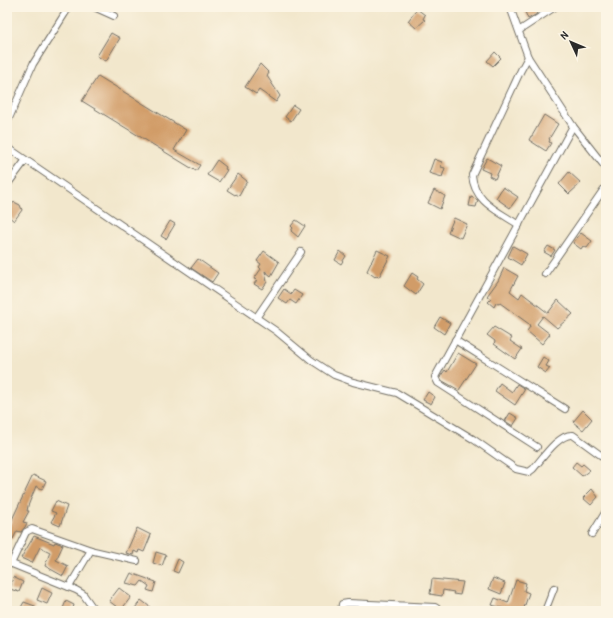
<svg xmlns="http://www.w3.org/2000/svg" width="613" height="618" font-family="'Patrick Hand',sans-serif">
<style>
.building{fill:#d19c67}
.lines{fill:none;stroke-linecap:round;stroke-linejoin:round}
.street-casing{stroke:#716d63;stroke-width:8}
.street{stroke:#fff;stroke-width:6}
</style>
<rect width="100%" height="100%" fill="#fcf5e5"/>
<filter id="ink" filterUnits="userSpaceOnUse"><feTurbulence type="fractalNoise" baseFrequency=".025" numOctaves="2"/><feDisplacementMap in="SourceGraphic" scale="8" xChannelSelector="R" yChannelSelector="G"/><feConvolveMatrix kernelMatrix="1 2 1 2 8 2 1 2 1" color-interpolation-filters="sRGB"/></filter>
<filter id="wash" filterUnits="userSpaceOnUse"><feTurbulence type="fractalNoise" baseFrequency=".012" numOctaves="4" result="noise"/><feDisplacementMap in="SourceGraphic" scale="16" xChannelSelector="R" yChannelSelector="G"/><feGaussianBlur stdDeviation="0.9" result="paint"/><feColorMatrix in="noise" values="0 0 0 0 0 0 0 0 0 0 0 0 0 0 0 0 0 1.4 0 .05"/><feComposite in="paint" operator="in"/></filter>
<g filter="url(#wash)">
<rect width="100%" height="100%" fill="#f2e7cc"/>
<g id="blocks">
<g class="building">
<path d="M523,7H533L537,14L528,19Z"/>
<path d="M417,9L425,15L423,19L425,20L416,28L408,21Z"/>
<path d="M111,33L120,38L106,61L97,56Z"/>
<path d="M495,52L501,58L493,66L487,61Z"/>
<path d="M260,64L269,73L267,76L280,96L276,102L259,90L256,94L245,87Z"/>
<path d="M98,76L186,130L174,150L200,165L196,171L82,101Z"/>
<path d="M293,105L299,109L291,121L285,117Z"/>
<path d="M544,115L558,124L549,139L550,140L549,142L551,143L546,151L529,140L531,136H532Z"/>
<path d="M487,158L501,166L495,179L489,176L490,173L481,169Z"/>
<path d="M434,159L442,162L441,167L445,168L442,177L429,173Z"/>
<path d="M217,160L226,167L225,169L227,170L219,182L207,175Z"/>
<path d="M569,172L581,183L569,194L559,184Z"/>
<path d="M238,174L247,181L239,196L236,194L235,195L227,190Z"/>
<path d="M503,187L518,197L510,208L496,198Z"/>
<path d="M434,190L445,196L440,209L428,203Z"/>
<path d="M471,197L478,200L476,207L469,206Z"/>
<path d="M14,202L20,205L22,210L14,221L7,215V211Z"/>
<path d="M454,218L467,224L461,238L448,232Z"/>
<path d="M296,220L305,226L298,237L291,231L293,228L291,226Z"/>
<path d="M170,221L175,224L166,239L161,236Z"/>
<path d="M581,233L592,241L587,248L583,246L581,249L573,243Z"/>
<path d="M513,246L527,254L521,265L508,257Z"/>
<path d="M548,246L555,250L551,256L544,252Z"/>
<path d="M377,250L390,256L379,277L376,276L375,277L367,271Z"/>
<path d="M264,251L279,262L271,276L265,271L267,282L262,289L254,284L257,280L254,279L261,269L259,267L261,264L257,261Z"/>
<path d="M340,251L346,256L341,264L335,260Z"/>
<path d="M198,259L218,273L212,282L191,268Z"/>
<path d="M504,268L518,276L510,291L519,298L522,293L548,313L558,300L573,314L557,328L543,316L537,324L550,334L542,344L527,331L530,327L529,324L500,303L498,304L496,303L494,307L488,302L491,299L487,296L498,281Z"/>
<path d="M412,273L418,277L417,279L423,284L416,295L404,286Z"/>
<path d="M284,289L291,294L294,290L302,295L296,304L290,300L287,304L278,298Z"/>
<path d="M440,317L450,323L444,334L434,327Z"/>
<path d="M494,327L512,338L510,341L522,349L515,359L494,344L495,341L487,335Z"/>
<path d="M458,353L476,364L459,390L441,380L440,377L445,370L447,372Z"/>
<path d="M543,357L549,361L546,366L550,368L546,373L537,367Z"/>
<path d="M500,383L512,392L517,384L525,389L515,405L495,391Z"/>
<path d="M428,392L435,397L431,404L423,400Z"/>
<path d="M583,410L592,419L583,430L573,422Z"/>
<path d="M510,413L518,418L513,426L505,421Z"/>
<path d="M576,462L581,466L583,464L590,470L582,476L572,467Z"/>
<path d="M33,475L46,481L42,489L36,486L28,506L27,511H29L23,522L27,523L25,527L21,532L17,531L13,539L7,537V528H8Z"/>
<path d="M592,489L598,497L591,505L583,498Z"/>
<path d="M56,501L67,506L60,526L51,522L56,513L51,511Z"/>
<path d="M137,528L151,535L144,552L139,550L138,553L134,551L133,555L126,553Z"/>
<path d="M34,536L54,544L55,542L63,545L56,560L68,566L63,576L45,566L50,552L40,547L32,563L21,558Z"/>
<path d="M156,552L166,555L162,566L153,563Z"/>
<path d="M178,559L183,562L178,573L173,571Z"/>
<path d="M131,573L156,582L153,592L147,590L149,586L142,581L138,586L126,583Z"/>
<path d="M13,577L23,582L19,592L10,589Z"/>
<path d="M493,578L505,583L501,594L489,589Z"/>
<path d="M432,579L463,582L460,595L453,594L454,592L443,590L442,596L430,594Z"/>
<path d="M516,580L526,583L524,591L529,593L523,611H512L492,605L495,598L508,603Z"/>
<path d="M42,588L52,593L47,604L37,600Z"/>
<path d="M119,588L131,597L121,610L109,601Z"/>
<path d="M141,600L150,607L147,611H133Z"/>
<path d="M66,601L74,605L72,611H62Z"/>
<path d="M24,602L35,606L33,611H19Z"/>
</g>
</g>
</g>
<g filter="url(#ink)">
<use href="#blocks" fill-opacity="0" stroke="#716d63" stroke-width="1"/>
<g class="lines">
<g class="street-casing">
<g id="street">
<path d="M94,7L114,16"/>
<path d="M510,7L528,57L573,126L606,168"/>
<path d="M520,30L555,7"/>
<path d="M7,123L33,64L69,7"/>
<path d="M7,147L276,331L311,360L334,375L353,382L397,393L473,439L516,469L529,472L533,469C542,459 559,433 573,435L606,459"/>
<path d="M7,185L25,161"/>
<path d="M519,225C498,211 474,202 472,175L521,70L528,57"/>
<path d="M545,274L606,186"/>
<path d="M256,318L301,252"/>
<path d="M455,340L565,409"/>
<path d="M537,447L438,383L435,377L573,126"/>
<path d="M592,534L606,511"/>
<path d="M7,562L76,590L83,594L95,611"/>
<path d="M11,564L26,532L32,529L94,551L137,561"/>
<path d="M69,587L91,550"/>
<path d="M341,611L342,604L348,603L435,607L441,611"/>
<path d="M545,611L554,588"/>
</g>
</g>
<use href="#street" class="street"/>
</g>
</g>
<rect width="613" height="618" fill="none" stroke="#fcf5e5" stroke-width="24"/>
<g transform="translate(571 42) rotate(314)" stroke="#fcf5e5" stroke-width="3" paint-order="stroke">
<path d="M0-3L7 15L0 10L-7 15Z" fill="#2b2b2b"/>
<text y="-6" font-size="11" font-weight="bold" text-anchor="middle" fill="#2b2b2b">N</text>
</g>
</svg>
